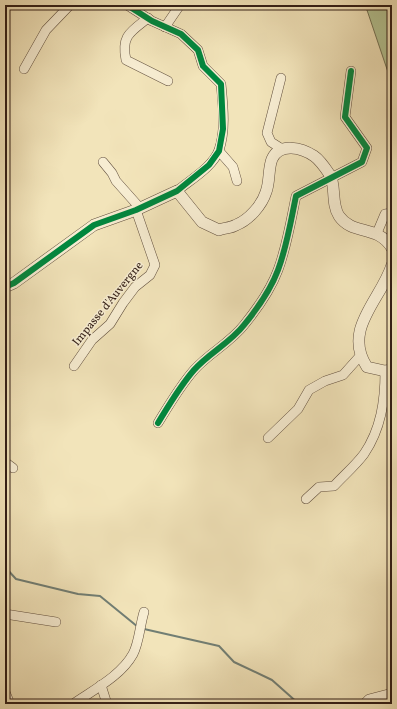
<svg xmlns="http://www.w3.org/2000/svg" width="397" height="709" font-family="Vollkorn,serif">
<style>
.green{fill:#b5c594;stroke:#747255}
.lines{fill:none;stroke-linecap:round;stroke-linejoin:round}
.stream{stroke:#717e74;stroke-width:2}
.minor-casing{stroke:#62503f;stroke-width:10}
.tertiary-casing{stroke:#62503f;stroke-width:12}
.minor{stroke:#f7edd2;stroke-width:9}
.tertiary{stroke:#f7edd2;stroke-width:11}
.cycleway-casing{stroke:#f7edd2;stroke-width:8}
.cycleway{stroke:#00873e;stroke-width:6}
.labels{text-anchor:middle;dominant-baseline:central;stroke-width:3;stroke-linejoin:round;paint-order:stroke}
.street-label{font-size:12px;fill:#321e16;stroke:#f7edd2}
</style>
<rect width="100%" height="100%" fill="#f2e4ba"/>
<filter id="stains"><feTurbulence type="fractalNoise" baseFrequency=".005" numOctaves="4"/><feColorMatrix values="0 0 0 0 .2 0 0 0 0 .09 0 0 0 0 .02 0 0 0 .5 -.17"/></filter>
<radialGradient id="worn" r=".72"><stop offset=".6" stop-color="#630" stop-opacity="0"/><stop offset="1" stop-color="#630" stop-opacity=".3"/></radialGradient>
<path class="green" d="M365,5H392V84L368,13Z"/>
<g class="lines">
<g class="stream">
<path d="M5,567L16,579L78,594L100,596L138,627"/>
<path d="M144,629L219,646L234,662L272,680L299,704"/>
</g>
<g class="minor-casing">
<g id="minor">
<path d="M127,5L152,21L181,34L198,50L203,66L221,84C223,105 226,130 219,150C213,167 190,180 177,191"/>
<path d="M148,18C130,32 121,36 126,60L168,81"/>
<path d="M165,27L180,5"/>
<path d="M24,69L46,30L70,5"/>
<path d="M281,78L267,133L271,142L282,149"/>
<path d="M219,151L233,167L237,181"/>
<path d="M103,162L112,173L116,181L140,208"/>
<path d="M377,233L385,214L392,213"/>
<path d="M74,366L92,340L110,324L123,303L135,287L150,275L155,265L136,210"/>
<path d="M158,423C169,405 180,386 194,370C209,353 230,343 244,325C257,309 271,289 278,270C287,246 291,220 296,196L362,162L367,148L345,117L351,71"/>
<path d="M268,438L298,409L309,390L325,381L343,375L360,356"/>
<path d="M5,462L13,468"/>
<path d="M306,499L319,487L334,486C343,476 355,466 364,454C381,429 385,401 385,371"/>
<path d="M5,614L56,622"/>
<path d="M101,685L107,704"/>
<path d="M5,692L10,704"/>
<path d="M73,704C93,690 121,676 133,654C139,643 140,625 144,612"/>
<path d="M364,704L369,699L392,693"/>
</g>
</g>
<g class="tertiary-casing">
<g id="tertiary">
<path d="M392,265C381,300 342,329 367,367L385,371L392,370"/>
<path d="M5,287L14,283L94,225L136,210L177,191L202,222L219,230C224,228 231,228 236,225C249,220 262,205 266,192C270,182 268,169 272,159C280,142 302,148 314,156C320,160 326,169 330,175C336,185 331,204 339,216C353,236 377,224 392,248"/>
</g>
</g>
<use href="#minor" class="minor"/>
<use href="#tertiary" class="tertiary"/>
<g class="cycleway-casing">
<g id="cycleway">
<path d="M5,287L14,283L94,225L136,210L177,191L209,165L219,151L223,129L221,84L203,66L198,50L181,34L152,21L127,5"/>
<path d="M158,423C169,405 180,386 194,370C209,353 230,343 244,325C257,309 271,289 278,270C287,246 291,220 296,196L362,162L367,148L345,117L351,71"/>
</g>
</g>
<use href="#cycleway" class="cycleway"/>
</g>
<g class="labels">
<g class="street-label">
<text transform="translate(108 304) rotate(-51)">Impasse d'Auvergne</text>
</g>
</g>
<rect width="397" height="709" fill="none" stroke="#f2e4ba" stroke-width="20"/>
<rect x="6" y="6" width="385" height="697" fill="none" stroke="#321e16" stroke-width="2"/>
<rect x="10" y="10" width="377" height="689" fill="none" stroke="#321e16"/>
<rect width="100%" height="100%" filter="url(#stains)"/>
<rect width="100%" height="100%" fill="url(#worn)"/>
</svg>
